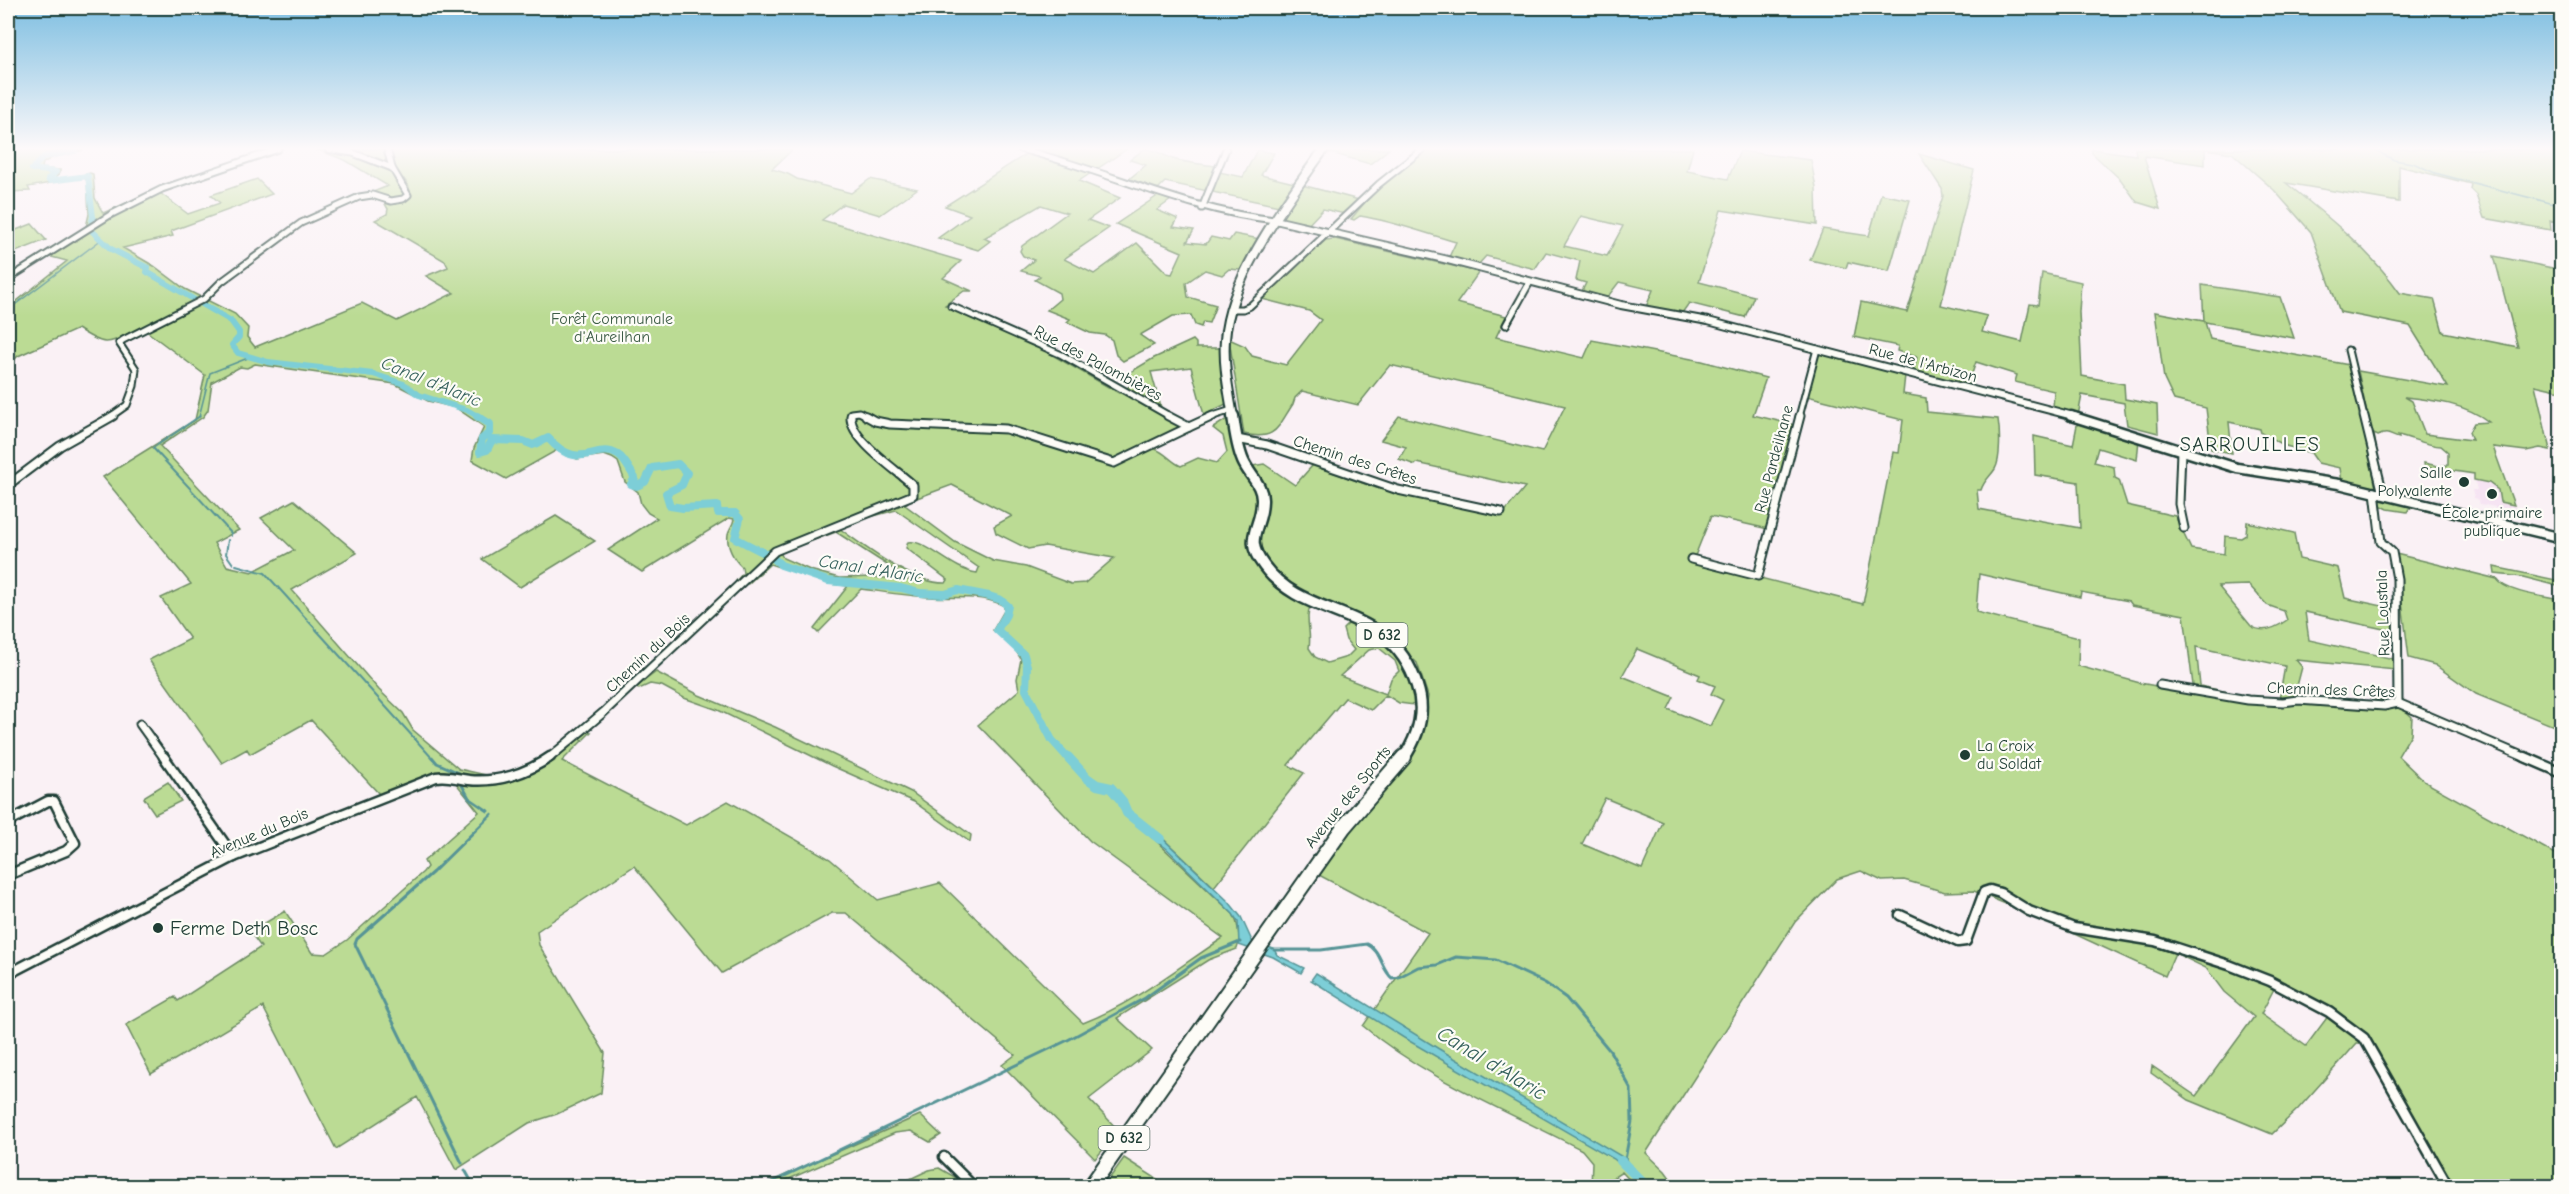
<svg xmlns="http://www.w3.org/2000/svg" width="2569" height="1194" font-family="'Comic Neue',sans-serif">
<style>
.built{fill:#f6e4f3}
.green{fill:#bbdb94;stroke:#6d8c64;stroke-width:1.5;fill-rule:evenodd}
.water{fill:#7dced7;stroke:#579496;stroke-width:1.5}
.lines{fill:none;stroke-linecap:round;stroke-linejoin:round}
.stream-far2{stroke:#579496;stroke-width:1.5}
.stream-far1{stroke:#579496;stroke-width:2}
.stream{stroke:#579496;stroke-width:3}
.canal-far2{stroke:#7dced7;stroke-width:6}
.canal-far1{stroke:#7dced7;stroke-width:8}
.canal{stroke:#7dced7;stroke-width:10}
.minor-far2-casing{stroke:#1f3d34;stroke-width:9}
.minor-far1-casing{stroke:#1f3d34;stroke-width:11}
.minor-casing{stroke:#1f3d34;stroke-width:13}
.tertiary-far1-casing{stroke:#1f3d34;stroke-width:10}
.tertiary-casing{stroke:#1f3d34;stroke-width:13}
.primary-far2-casing{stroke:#1f3d34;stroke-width:12}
.primary-far1-casing{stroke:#1f3d34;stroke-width:15}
.primary-casing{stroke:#1f3d34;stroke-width:18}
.minor-far2{stroke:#fdfcf7;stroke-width:5}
.minor-far1{stroke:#fdfcf7;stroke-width:7}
.minor{stroke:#fdfcf7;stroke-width:8}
.tertiary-far1{stroke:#fdfcf7;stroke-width:6}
.tertiary{stroke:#fdfcf7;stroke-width:8}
.primary-far2{stroke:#fdfcf7;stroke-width:8}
.primary-far1{stroke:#fdfcf7;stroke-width:10}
.primary{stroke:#fdfcf7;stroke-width:14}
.poi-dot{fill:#1f3d34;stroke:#fdfcf7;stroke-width:2}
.labels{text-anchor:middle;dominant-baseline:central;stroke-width:4.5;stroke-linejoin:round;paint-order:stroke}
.shield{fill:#fdfcf7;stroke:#62766e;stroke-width:1.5}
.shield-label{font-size:15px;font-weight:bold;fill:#1f3d34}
.park-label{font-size:16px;fill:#3e5d47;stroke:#fdfcf7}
.street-label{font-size:16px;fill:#1f3d34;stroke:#fdfcf7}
.poi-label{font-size:16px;fill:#1f3d34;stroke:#fdfcf7;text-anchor:end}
.water-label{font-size:18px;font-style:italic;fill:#36615d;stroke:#fdfcf7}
.quarter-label{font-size:20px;letter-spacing:1.5px;fill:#1f3d34;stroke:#fdfcf7}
.near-poi-label{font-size:20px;fill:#1f3d34;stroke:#fdfcf7;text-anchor:start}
.near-water-label{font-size:21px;font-style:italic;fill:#36615d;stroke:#fdfcf7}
</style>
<rect width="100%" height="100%" fill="#faf1f5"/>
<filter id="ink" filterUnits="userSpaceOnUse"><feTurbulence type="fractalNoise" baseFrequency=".0167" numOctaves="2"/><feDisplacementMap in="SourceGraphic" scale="12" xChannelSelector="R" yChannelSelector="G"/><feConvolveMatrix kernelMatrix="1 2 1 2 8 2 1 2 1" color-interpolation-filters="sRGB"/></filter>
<g filter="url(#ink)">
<path class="built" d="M2474,477L2506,484L2516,511L2504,508L2505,514H2500L2496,513L2495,507L2480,504L2478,499L2474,498L2472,490H2477Z"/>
<g class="green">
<path d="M8,149L84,150L55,156L43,163L42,168L61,170L55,179H65L90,173L93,174L95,198L103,213L156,190L188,214L220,203L211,195L257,179L272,194L171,231L173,236L123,248L154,266L185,289L235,314L248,328L247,337L255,347L362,303L397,321L454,293L426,276L448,267L445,261L375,220L387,214L388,209L385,204C403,198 419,199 404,179L399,181L407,193C396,203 381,197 368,194L388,186L345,160L315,149H793L772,169L788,174L797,179L851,193L870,179L917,189L880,215L843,204L822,220L961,261L943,278L972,291H964L945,305L1028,341L1119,393L1131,385L1122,377L1154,358L1193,340L1196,343V348H1221L1228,403L1204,415L1191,367L1151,372L1164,418L1183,428L1155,449C1165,452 1171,462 1181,466L1198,458L1217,463L1227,452L1223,436L1213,428L1230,417C1238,439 1254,474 1258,496C1260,509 1250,523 1249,536C1246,570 1286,589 1311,604C1304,619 1312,632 1309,648L1315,657L1327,663L1347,657L1354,650L1346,640L1343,629L1352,620C1381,640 1421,664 1414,705L1399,703L1386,695L1371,710L1345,698L1288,765L1304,773L1214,887L1156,832L1151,836L1233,914C1238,923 1241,939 1237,949L1208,960L1117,1018L1152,1050L1089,1099L1119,1131L1095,1159L1002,1065L1015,1055L846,913H832L722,973L634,866L537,931L539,945L605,1053L601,1093L557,1114L529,1123L456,1170L417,1097L336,1149L263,1007L151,1074L126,1025L175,997L178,1001L261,947L250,932L285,911L312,953L326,954L347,940L423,872L427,867L424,861L479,812L455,782L458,775L444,771L381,796L311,720L250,754L247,749L222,763L149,660L190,639L161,598L191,584L103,477L195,420L205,375L141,327C108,343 110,350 78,329L18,356L8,366V308L67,261L48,256L57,246L86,227L89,214L87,181L84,177L28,187L30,191L8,192ZM255,364L395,384L428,401L456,408L484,427L474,448L472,460L506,479L557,450L577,459L604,455L612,458L618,462L625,482L638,492L641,504L648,513L657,518L608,550L642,572L729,518L734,519C733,525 729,529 728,534C726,546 734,560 742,567L743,573L736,581L748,584L770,564L830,584L848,586L814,629L818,633L861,589C884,592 907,596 930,597C955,599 982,594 1004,606V611L993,630L1014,648L1021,659L1017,679L1019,690L978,725L1090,841L1223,938C1177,968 1135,1003 1083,1023L940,883L878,900L830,859L728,801L686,825L562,761L591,732L586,731L555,758H544L509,773L486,775L459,769L413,730L403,713L379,690L292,590L357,553L294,500L261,518L294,550L252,572L227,566L214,543L239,530L160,446L203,417L208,410L212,382L240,367L247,368ZM952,485L1012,516L994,526L996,533L1028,549L1045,546L1114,558L1085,583L1071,584L1026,567L993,561L955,542L905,505L909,501ZM896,510L979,568L977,573C952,570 926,539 908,542L906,548L948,580L946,583C912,584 867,548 840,529L866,518ZM836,532L898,572L917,581L874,577L839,578L810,570L783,558L780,552ZM1379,648L1395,661L1399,671L1391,679L1386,694L1340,676L1369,650Z"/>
<path d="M1014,149H1127L1079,181L1120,198L1088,220L1109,228L1064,259L1094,274L1137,243L1167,273L1172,274L1182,252L1116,224L1159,195L1171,200L1157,210L1178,219L1173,227L1194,230L1187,242L1206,244L1211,237L1229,241L1234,234L1260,239L1240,270L1229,269L1222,275L1205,270L1186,283L1188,297L1216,305L1209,323L1203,322L1201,327L1195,325L1191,315L1173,316L1140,335L1154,345L1123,361L1116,355L1112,340L1105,335L1090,333L1067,322L1070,319L1047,310L1060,299L1059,293L1035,280L1040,276L1021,271L1034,260L1023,256L1020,251L1022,246L1067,213L1041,205L984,238L990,241L978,250L938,238L970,215L945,206L1028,153Z"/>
<path d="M1144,149C1156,149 1160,154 1173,159C1186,163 1201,164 1215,166L1214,171L1243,177L1257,150L1274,153L1261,175L1294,183L1279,206L1165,182L1158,189L1129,179L1146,165L1130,160Z"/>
<path d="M1327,149H1389L1370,164L1328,152L1320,163H1317Z"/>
<path d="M1415,149H1693L1687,171L1728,179L1740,151L1811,160L1816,188L1817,225L1721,210L1699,282L1754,296L1745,317L1689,303L1682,313L1646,307L1653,290L1619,282L1606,299L1581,293L1586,283L1576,280L1580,261L1546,252L1535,269L1486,256L1478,265L1449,257L1456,242C1424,233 1393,221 1360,216L1354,220L1351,219L1377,188L1420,153L1413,151ZM1581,216L1623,226L1607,256L1564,246Z"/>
<path d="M2092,149L2136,155L2135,149H2205V165L2144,156L2160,209L2137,202L2121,180L2092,153Z"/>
<path d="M2205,149H2561V223L2550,220L2551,230L2484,218L2476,195L2470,189L2471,184L2399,166V202L2286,183C2327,216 2370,250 2400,293L2434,299L2443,332L2518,347L2494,256L2557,269L2562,283L2561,391L2535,385L2550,450L2540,448L2526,451L2493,447L2514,505L2500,502L2498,490L2489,483L2474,480V474L2427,467L2425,474L2424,463L2438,466L2448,465V452L2441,446C2428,446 2412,438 2398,435L2399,438C2390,436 2388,431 2378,436L2374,434L2377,453L2375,452L2358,371L2448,387L2410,326L2340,312L2311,232L2274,190L2232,153ZM2405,397C2434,400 2466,404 2489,422L2474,423L2469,432L2472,440L2425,434L2412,401Z"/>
<path d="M1919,154L1974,170L1941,305L1987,316L1982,332L2022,342L2030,304L2038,305L2042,273L2081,282L2079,312L2082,376L2124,384L2125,399L2157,405L2158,433L2127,425L2124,403L2082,395L2078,416L2053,409L2054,391L2015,382L2017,375L1976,362L1968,385L1913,372L1917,357L1897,351L1898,346L1854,337L1861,302L1907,312L1943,196L1942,189Z"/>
<path d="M1302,185L1359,200L1345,214L1323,209L1306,227L1284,220L1281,217Z"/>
<path d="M1881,194L1910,200L1889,271L1848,262L1846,268L1810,260L1823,229L1869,236Z"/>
<path d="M32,224L46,240L8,255V233Z"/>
<path d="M1335,239L1479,272L1457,303L1506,316L1496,337L1584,358L1592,340L1702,361L1766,378L1753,415L1795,425L1773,530L1711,516L1693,561L1863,604L1893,452L1899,453L1903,420L1803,395L1815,351L1905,375L1903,394L1926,398L1927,412L1998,419C2000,431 2001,459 1995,469C1990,477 1984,480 1981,490H1977L1979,509L2080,528L2078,482L2035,475L2034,436L2073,445L2078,420L2139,439L2137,460L2098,448L2094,462L2114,467L2115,478L2119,480L2127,505L2175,516L2191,549L2224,554L2225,536L2241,538L2246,535L2247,522L2294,533L2299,559L2338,568L2345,598L2392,608L2393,631L2305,612L2309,640L2394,659L2395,670L2296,660L2302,667L2297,686L2299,704L2379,710L2375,700C2390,700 2402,707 2412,717L2411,734L2398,756L2425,782L2561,857V1186H2453L2373,1043H2357L2298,1109L2272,1134L2189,1100L2151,1073L2152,1066L2196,1096L2254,1017L2224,992L2206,968L2175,953L2165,976L2040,918L1974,891L1945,892L1904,880L1882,881L1861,871L1837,879L1795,922L1646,1153L1665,1171L1676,1186H1635L1622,1172L1611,1179L1609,1186H1591L1592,1162L1582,1150C1508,1111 1427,1080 1363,1026L1428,933L1317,874L1413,751L1424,727L1428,696L1417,663L1390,637L1313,598L1273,571L1257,547L1263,484L1252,466L1264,464L1295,485L1313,465L1379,489L1503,514L1525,487L1417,463L1415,465L1399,459L1406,447L1381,440L1399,416L1542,452L1565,406L1390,365L1358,405L1302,391L1295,398L1293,404C1277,428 1276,441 1244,434L1229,339L1245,346L1252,356L1286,365L1321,320L1309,311L1262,299L1264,294L1326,240ZM1979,574L2080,597L2081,592L2129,601L2132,605L2184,615L2194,693L2140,683L2078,666L2079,638L1976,612ZM2249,585L2267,605L2284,611L2287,620C2276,628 2263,634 2251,626L2218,586ZM2196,647L2285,666L2279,700L2245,696L2200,686ZM1637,649L1700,675L1698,679L1715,686L1711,694L1723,700L1710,726L1668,709L1674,697L1622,676ZM1605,798L1663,822L1642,869L1582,844ZM2276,985L2329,1015L2306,1046L2261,1014Z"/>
<path d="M2202,285L2280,297L2294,338L2205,322L2210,339L2349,365L2369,451L2377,495L2477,521L2460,519L2413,508L2409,509L2407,512L2388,509L2380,505L2377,495L2343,489L2340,468L2318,463L2311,453L2286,446L2261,433L2260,429L2229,422L2232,453L2211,449L2206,408L2174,400L2164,379L2155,312L2204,321Z"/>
<path d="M556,516L595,541L520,587L482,559Z"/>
<path d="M2396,554L2497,579C2504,592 2546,597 2561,600V729L2476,694L2435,665L2409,658Z"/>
<path d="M2494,567L2561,581V587L2523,577L2495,574Z"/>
<path d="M656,672L699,695L775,727L911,792L971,835L970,842L914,802L832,766L718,710L684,698L662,686L650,684L639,689L635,688Z"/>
<path d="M168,782L181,801L155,814L144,798L145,796Z"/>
<path d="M920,1115L941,1135L930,1142L911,1131L895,1133L773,1186H761Z"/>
<path d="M1124,1158L1168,1186H1104Z"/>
<path d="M939,1168L960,1180L966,1186H895L929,1170Z"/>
</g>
<g class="water">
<path d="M1156,832L1229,902L1241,917L1252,941L1274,949L1277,955L1304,968L1301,973L1273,957L1239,945L1238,922L1233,914L1166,848L1151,837Z"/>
<path d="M1316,973L1439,1049L1626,1159L1629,1166L1624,1168L1614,1159L1404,1038L1311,980Z"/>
</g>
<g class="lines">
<g class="stream-far2">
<path d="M2373,149L2394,160L2413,163L2435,173L2562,206"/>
<path d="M8,310L102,239"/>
<path d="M199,417L210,373L248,358"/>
</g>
<g class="stream-far1">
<path d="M200,416L153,448L231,533V536"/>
<path d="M228,540L226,554L233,564"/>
<path d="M236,565L265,573L433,759"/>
</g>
<g class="stream">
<path d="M432,757L437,763L466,776"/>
<path d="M462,785L469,798L488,811"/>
<path d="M1274,950H1321L1367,944C1381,950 1381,969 1392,978L1399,977L1418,967L1437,965L1456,957L1496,960L1545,983L1566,998L1610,1051L1631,1089L1632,1121L1625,1160"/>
<path d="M462,1163L355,944L357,939L433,872L492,814"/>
<path d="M465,1170L474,1186"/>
<path d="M764,1186L1066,1041L1145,998L1201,958L1240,942"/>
</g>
<path class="canal-far2" d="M72,149L75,151L44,157L32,169L56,172L48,179L49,181L88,176L93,217L90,229L111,249L148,268L147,272L231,321L239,332V337L232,345L238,353L268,362L373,374L404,384L419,395L467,410L479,417"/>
<path class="canal-far1" d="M477,416L490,424V432L482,439L480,452L487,450L492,440L523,441L533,445L548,438C580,474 595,441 618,455C625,459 630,471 635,478L631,484L637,486L645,482L652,468L678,464L687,473L682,485L666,493L670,506L683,508L717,506L718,513H735L740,519L735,538L772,557L781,565L828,581L901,588L920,593L945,594L958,590L989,596L1001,600L1008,606L1006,615L997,630L1024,655L1027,666L1026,690L1052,740L1069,759"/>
<g class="canal">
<path d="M1068,757L1087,778L1097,785L1111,788L1122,801L1127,813L1160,839"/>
<path d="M1621,1161L1646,1186"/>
</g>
<g class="minor-far2-casing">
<g id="minor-far2">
<path d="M328,149L353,153L392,168"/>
<path d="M1020,149C1106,170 1187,211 1275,220"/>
<path d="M1202,208L1226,149"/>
<path d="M8,279L110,215L162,189L278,149"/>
<path d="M951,306L1062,355L1171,417"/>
<path d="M1232,309H1243L1250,306L1379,184L1423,149"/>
<path d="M1506,325L1530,282"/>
<path d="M2348,350L2364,417"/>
<path d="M110,417L127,405L134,386L136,369L119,343L123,340L204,299L221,282L301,223L359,197L372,195L391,201L403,199L408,195L392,168L387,149"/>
<path d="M851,417V413L859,412L869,417"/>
<path d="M1210,417L1232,410"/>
<path d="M1799,417L1817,349"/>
</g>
</g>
<g class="minor-far1-casing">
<g id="minor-far1">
<path d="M866,416L875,421L890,424L1006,429L1114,463L1189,427"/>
<path d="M1168,416L1189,427L1213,416"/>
<path d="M2364,416L2383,494"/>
<path d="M1237,439L1267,445L1398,490L1501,512"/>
<path d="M2181,451L2179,504L2184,528"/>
<path d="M8,485L60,446L113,416"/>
<path d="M2375,492L2381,542L2392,552L2397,579L2398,703"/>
<path d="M1691,559L1758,576L1800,416"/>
<path d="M2160,685L2248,700L2283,702L2298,700L2384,706L2398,703L2529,759"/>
<path d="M140,724L165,759"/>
<path d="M548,759L604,712L775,551L913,495V485C897,470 849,439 851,416"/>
</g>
</g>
<g class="minor-casing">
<g id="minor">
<path d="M164,757L234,857"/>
<path d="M2525,757L2562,773"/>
<path d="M8,822L48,801H54L75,843L66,851L8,875"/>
<path d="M1900,915L1958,942L1966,941L1984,892L1990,890L2000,893L2029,911L2074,928L2155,941L2229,965L2270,981L2329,1012L2364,1038L2448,1186"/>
<path d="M8,974L234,857L436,777C449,775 457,779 469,780C498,783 527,773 550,757"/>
<path d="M944,1157L973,1186"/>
</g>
</g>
<g class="tertiary-far1-casing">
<path id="tertiary-far1" d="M1275,220L1444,259L1621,305L1708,321L2077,417"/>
</g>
<g class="tertiary-casing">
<path id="tertiary" d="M2071,416L2237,468L2339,484L2562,538"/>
</g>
<g class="primary-far2-casing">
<path id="primary-far2" d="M1233,417C1229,392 1223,365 1225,340C1229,276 1288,200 1324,149"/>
</g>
<g class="primary-far1-casing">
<path id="primary-far1" d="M1233,416C1235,431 1237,447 1243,461C1249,475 1263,485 1262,501C1262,529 1242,537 1264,566C1306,623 1391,602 1417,686C1426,712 1418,737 1403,759"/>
</g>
<g class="primary-casing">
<path id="primary" d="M1091,1186L1343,828L1404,757"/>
</g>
<use href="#minor-far2" class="minor-far2"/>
<use href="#minor-far1" class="minor-far1"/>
<use href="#minor" class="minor"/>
<use href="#tertiary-far1" class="tertiary-far1"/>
<use href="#tertiary" class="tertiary"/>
<use href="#primary-far2" class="primary-far2"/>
<use href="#primary-far1" class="primary-far1"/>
<use href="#primary" class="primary"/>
</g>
</g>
<linearGradient id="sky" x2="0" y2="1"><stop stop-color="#7dbee1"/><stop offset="0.47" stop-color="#fdf9fa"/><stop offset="1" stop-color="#fdf9fa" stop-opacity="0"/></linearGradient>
<rect width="2569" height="316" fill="url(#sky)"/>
<g class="poi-dot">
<circle cx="2464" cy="482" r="6"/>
<circle cx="2492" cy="494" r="6"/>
<circle cx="1965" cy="755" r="6"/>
<circle cx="158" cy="928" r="6"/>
</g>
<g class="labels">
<g class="shield">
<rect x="1356.5" y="623" width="51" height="24" rx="4.5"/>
<rect x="1098.5" y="1126" width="51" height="24" rx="4.5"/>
</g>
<g class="shield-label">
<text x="1382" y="635">D 632</text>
<text x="1124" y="1138">D 632</text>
</g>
<g class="park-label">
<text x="612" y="319">Forêt Communale<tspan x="612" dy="18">d'Aureilhan</tspan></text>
</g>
<g class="street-label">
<text transform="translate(1098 363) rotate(28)">Rue des Palombières</text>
<text transform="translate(1923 363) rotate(15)">Rue de l'Arbizon</text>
<text transform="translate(1774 459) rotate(-75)">Rue Pardeilhane</text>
<text transform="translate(1355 460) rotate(18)">Chemin des Crêtes</text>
<text transform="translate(2383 613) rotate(-92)">Rue Loustala</text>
<text transform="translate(648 653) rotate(-43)">Chemin du Bois</text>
<text transform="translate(2331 690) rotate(2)">Chemin des Crêtes</text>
<text transform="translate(1348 797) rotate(-51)">Avenue des Sports</text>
<text transform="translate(259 833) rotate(-23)">Avenue du Bois</text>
</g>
<g class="poi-label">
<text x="2452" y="473">Salle<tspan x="2452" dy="18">Polyvalente</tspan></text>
<text x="2492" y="513" text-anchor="middle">École primaire<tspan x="2492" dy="18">publique</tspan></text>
<text x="1977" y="746" text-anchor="start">La Croix<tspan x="1977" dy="18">du Soldat</tspan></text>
</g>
<g class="water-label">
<text transform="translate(431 382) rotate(22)">Canal d'Alaric</text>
<text transform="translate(871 569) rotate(9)">Canal d'Alaric</text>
</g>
<g class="quarter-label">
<text x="2250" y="444">SARROUILLES</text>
</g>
<g class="near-poi-label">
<text x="170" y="928">Ferme Deth Bosc</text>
</g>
<g class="near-water-label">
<text transform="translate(1492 1063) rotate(31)">Canal d'Alaric</text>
</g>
</g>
<rect width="2569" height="1194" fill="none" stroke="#fdfcf7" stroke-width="30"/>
<rect x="15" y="15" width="2539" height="1164" fill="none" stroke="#1f3d34" stroke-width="2" filter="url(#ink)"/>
</svg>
